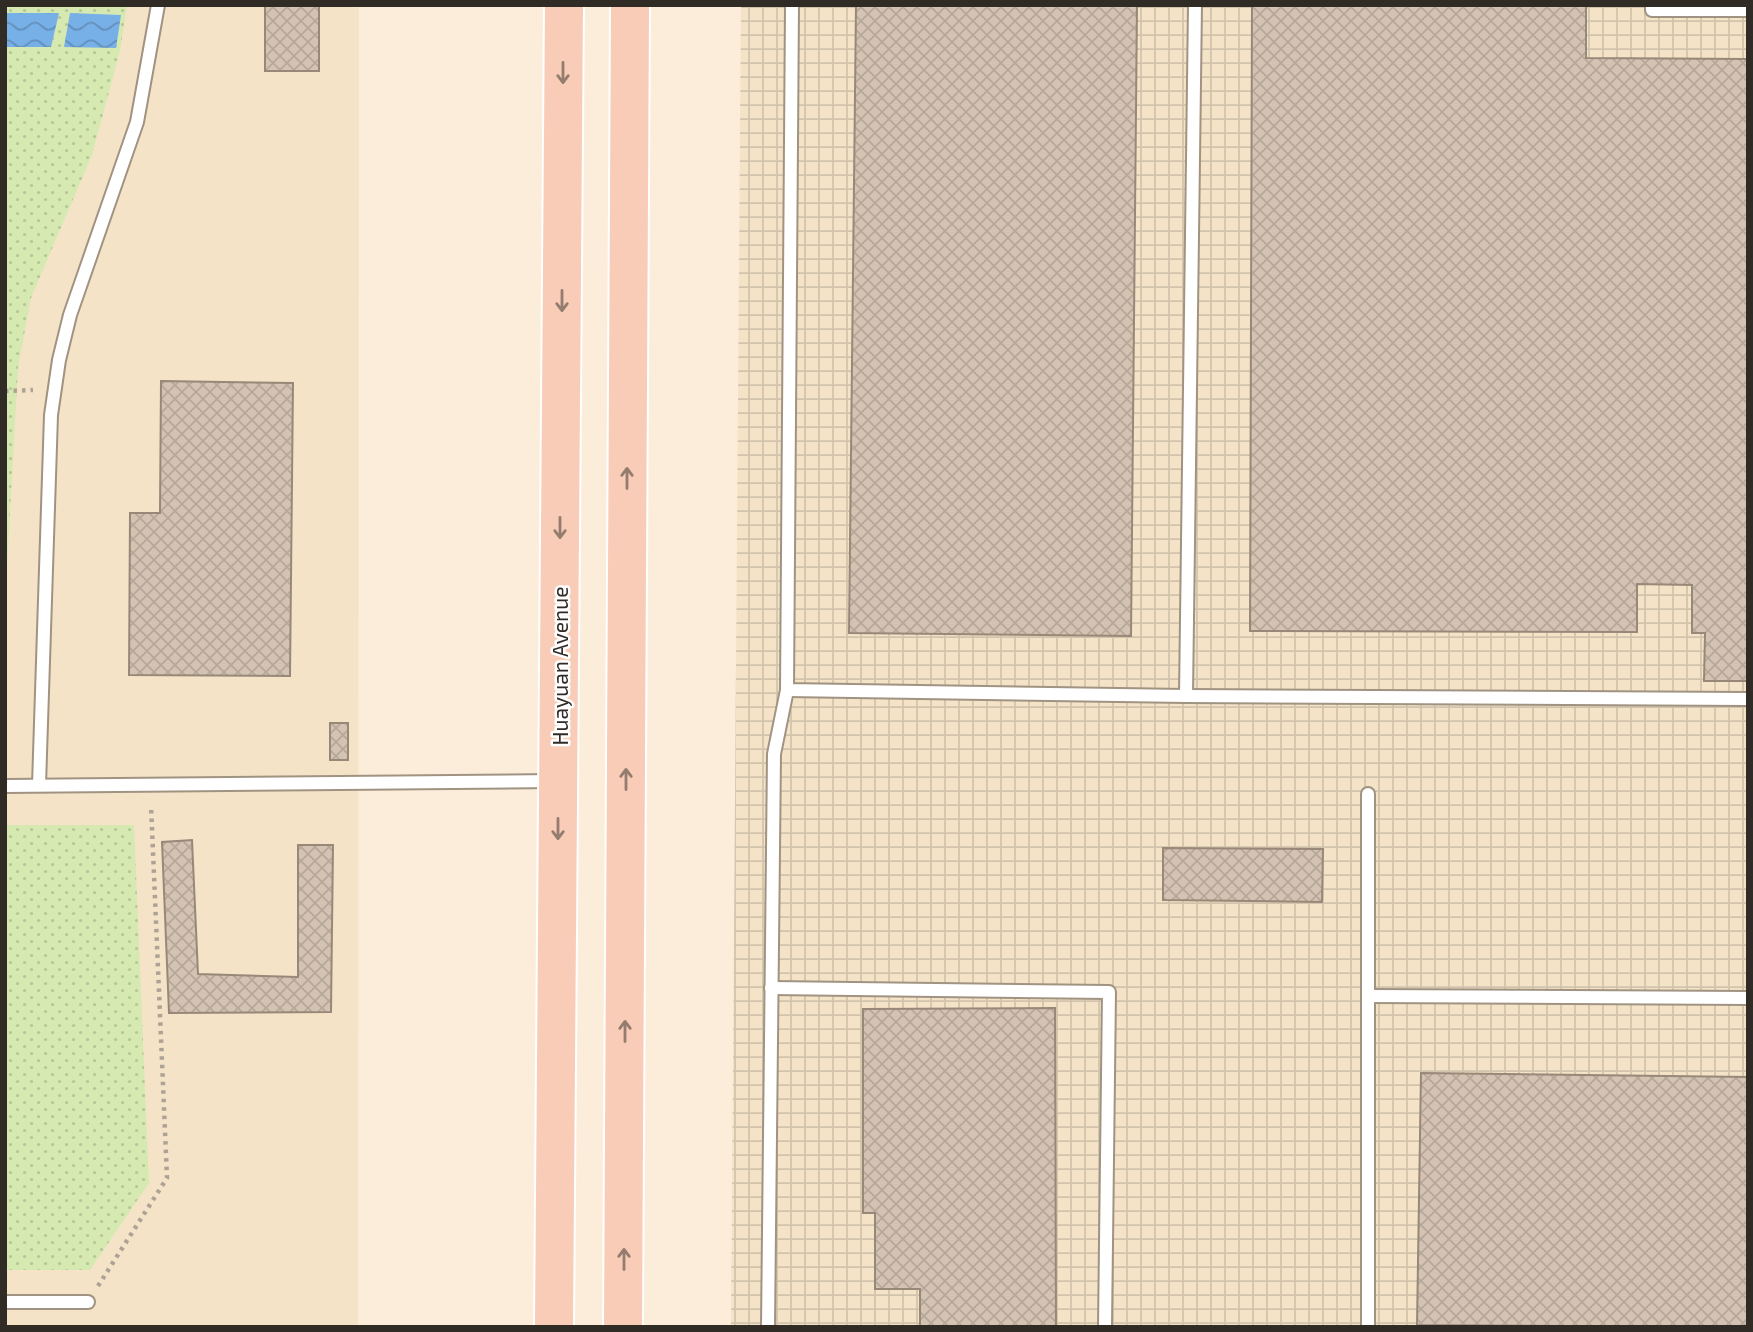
<svg xmlns="http://www.w3.org/2000/svg" width="1753" height="1332" font-family="'Exo 2',sans-serif">
<style>
.built{fill:#f5e3c8}
.industrial{fill:url(#industrial-grid)}
.green{fill:url(#green-dots)}
.water{fill:url(#water-waves)}
.building{fill:url(#building-cross-hatch);stroke:#988878;stroke-width:2}
.lines{fill:none;stroke-linecap:round;stroke-linejoin:round}
.lane-casing{stroke:#a09381;stroke-width:16}
.primary-casing{stroke:#fff;stroke-width:42}
.path{stroke:#ada394;stroke-width:4.5;stroke-dasharray:3.5 5;stroke-linecap:butt}
.lane{stroke:#fff;stroke-width:12}
.primary{stroke:#f8ccb7;stroke-width:38}
.oneway{stroke:#947c6e}
.labels{text-anchor:middle;dominant-baseline:central;stroke-width:5;stroke-linejoin:round;paint-order:stroke}
.street-label{font-size:21px;fill:#302b24;stroke:#fff}
</style>
<defs>
<pattern id="industrial-grid" width="8" height="8" patternUnits="userSpaceOnUse" patternTransform="scale(1.75)"><rect width="8" height="8" fill="#f5e3c8"/><path d="M0 4h8M4 0v8" fill="none" stroke="#d2c3ac"/></pattern>
<pattern id="green-dots" width="8" height="8" patternUnits="userSpaceOnUse" patternTransform="scale(1.75)"><rect width="8" height="8" fill="#d5e9b1"/><path d="M2 2h.1M6 6h.1" fill="none" stroke="#b7c898" stroke-width="1.8" stroke-linecap="round"/></pattern>
<pattern id="water-waves" width="16" height="10" patternUnits="userSpaceOnUse" patternTransform="scale(1.75)"><rect width="16" height="10" fill="#77afe7"/><path d="M0 5q4-4 8 0t8 0" fill="none" stroke="#628fbb"/></pattern>
<pattern id="building-cross-hatch" width="8" height="8" patternUnits="userSpaceOnUse" patternTransform="scale(1.75)"><rect width="8" height="8" fill="#d4c3b2"/><path d="M0 0l8 8M0 8l8-8" fill="none" stroke="#b6a899"/></pattern>
</defs>
<rect width="100%" height="100%" fill="#fbedd9"/>
<path class="built" d="M5,5H359L358,1327H5Z"/>
<path class="industrial" d="M741,5H1748V1327H731Z"/>
<g class="green">
<path d="M5,5H127L120,51L92,155L31,298L18,368L5,604Z"/>
<path d="M5,825H134L149,1183L90,1270H5Z"/>
</g>
<g class="water">
<path d="M5,13H59L51,47H5Z"/>
<path d="M70,13L121,15L116,48L64,47Z"/>
</g>
<g class="building">
<rect x="265" y="5" width="54" height="66"/>
<path d="M856,5H1137L1131,636L849,633Z"/>
<path d="M1252,5H1586V58L1748,59V681H1704L1705,633H1692V585L1637,584V632L1250,631Z"/>
<path d="M161,381L293,383L290,676L129,675L130,513H160Z"/>
<rect x="330" y="723" width="18" height="37"/>
<path d="M192,840L198,974L298,977V845H333L331,1012L169,1013L162,842Z"/>
<path d="M1163,848L1323,849L1322,902L1163,900Z"/>
<path d="M1055,1008L1056,1327H920V1289H875V1213H863V1009Z"/>
<path d="M1421,1073L1748,1077V1327L1417,1325Z"/>
</g>
<g class="lines">
<g class="lane-casing">
<g id="lane">
<path d="M792,5L787,690L1186,696L1748,699"/>
<path d="M1652,5V10H1748"/>
<path d="M1186,696L1195,5"/>
<path d="M39,785L51,415L59,360L70,315L137,122L158,5"/>
<path d="M5,786L555,781"/>
<path d="M1368,794V1327"/>
<path d="M771,988L1109,992L1105,1327"/>
<path d="M1368,996L1748,998"/>
<path d="M5,1302H88"/>
<path d="M768,1327L774,754L787,690"/>
</g>
</g>
<g class="primary-casing">
<g id="primary">
<path d="M554,1327L564,5"/>
<path d="M623,1327L630,5"/>
</g>
</g>
<g class="path">
<path d="M5,391L33,390"/>
<path d="M98,1286L167,1178L151,805"/>
</g>
<use href="#lane" class="lane"/>
<use href="#primary" class="primary"/>
</g>
<defs><path id="oneway-shaft" d="M-6 0H5M1.5-3L5.5 0L1.5 3" fill="none" stroke-width="1.6" stroke-linecap="round" stroke-linejoin="round" transform="scale(1.75)"/></defs>
<g class="oneway">
<use href="#oneway-shaft" transform="translate(563 73) rotate(90)"/>
<use href="#oneway-shaft" transform="translate(562 301) rotate(90)"/>
<use href="#oneway-shaft" transform="translate(627 478) rotate(-90)"/>
<use href="#oneway-shaft" transform="translate(560 528) rotate(90)"/>
<use href="#oneway-shaft" transform="translate(626 779) rotate(-90)"/>
<use href="#oneway-shaft" transform="translate(558 829) rotate(90)"/>
<use href="#oneway-shaft" transform="translate(625 1031) rotate(-90)"/>
<use href="#oneway-shaft" transform="translate(624 1259) rotate(-90)"/>
</g>
<g class="labels">
<g class="street-label">
<text transform="translate(559 666) rotate(-90)">Huayuan Avenue</text>
</g>
</g>
<rect width="1753" height="1332" fill="none" stroke="#302b24" stroke-width="14"/>
</svg>
